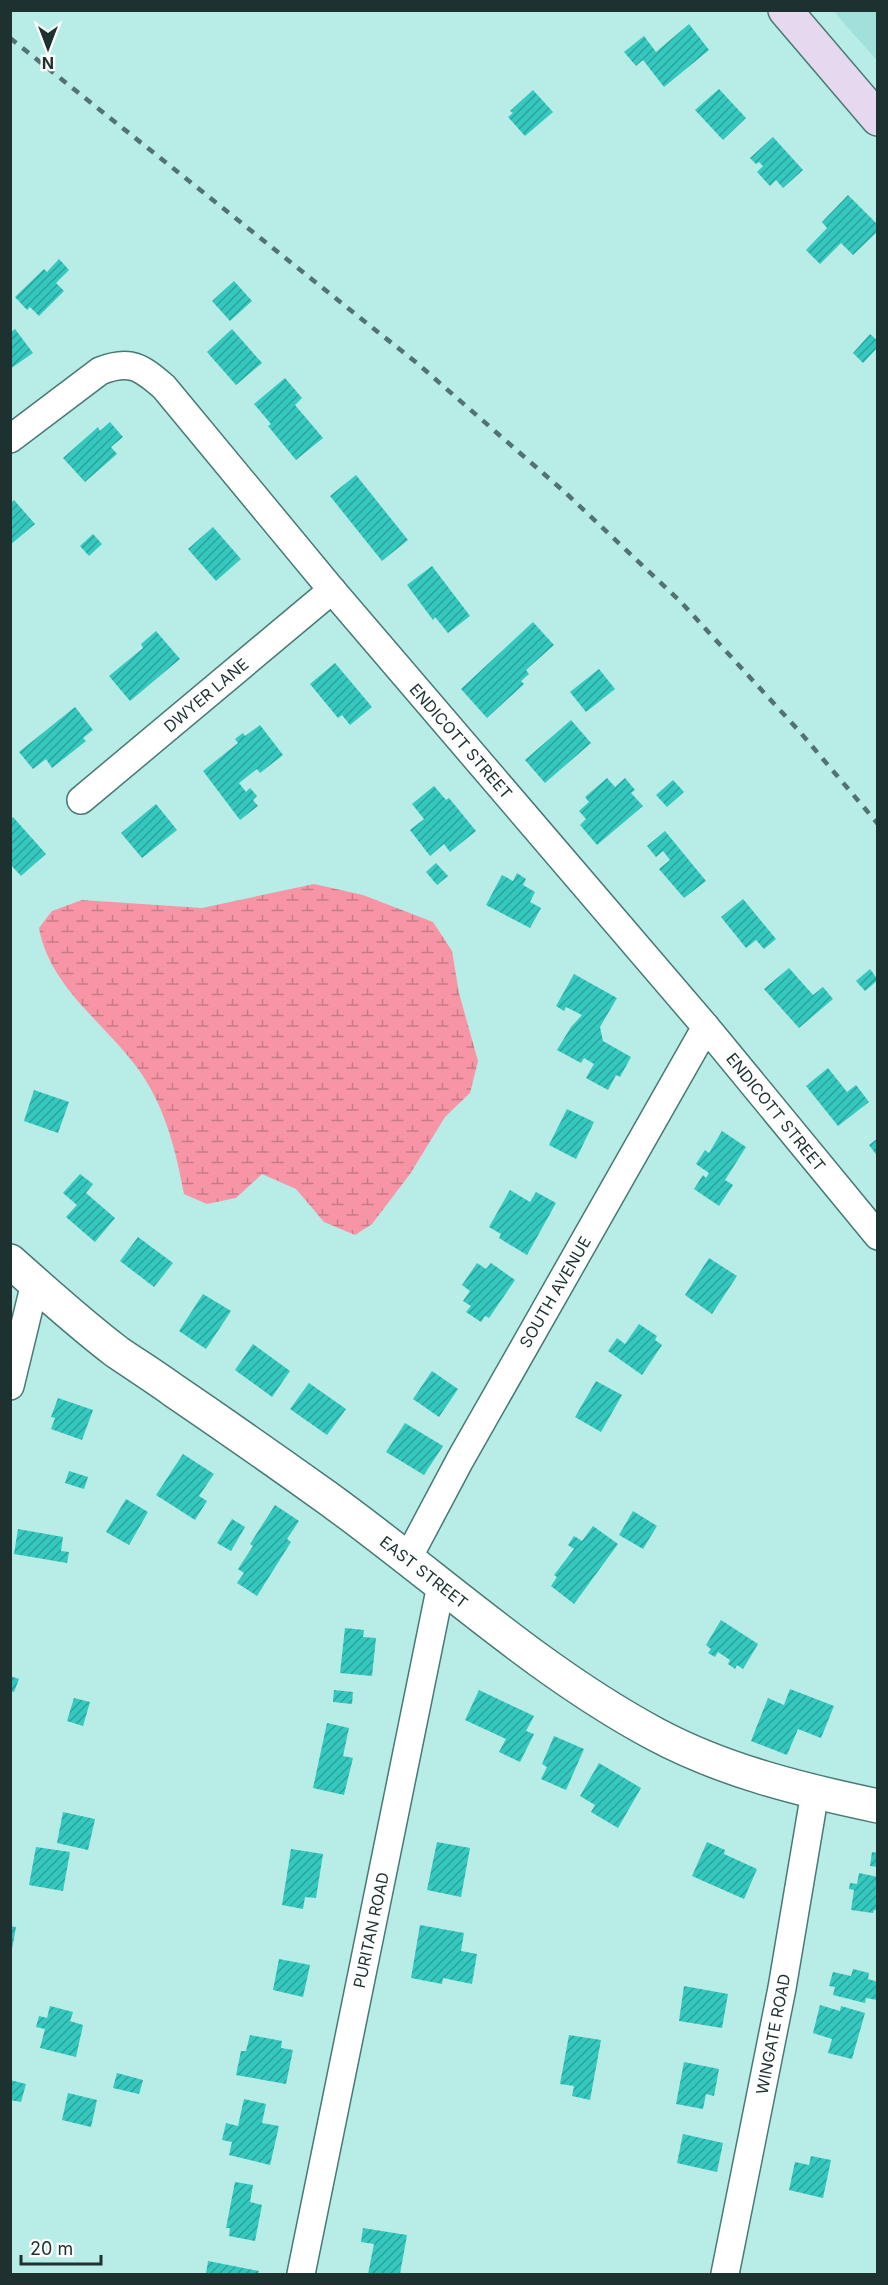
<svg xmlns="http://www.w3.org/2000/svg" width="888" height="2285" font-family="Inter,sans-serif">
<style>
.built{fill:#a2e0db}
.wetland{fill:url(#wetland-marsh)}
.building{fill:url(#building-hatch)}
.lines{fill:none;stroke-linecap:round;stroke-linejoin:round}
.minor-casing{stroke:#487975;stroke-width:30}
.tertiary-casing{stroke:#487975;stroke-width:36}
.secondary-casing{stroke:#487975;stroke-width:36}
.minor{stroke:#fff;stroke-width:27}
.tertiary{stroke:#fff;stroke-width:33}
.secondary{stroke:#e5d8ef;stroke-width:33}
.rail{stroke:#537370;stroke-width:4.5;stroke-dasharray:8 8;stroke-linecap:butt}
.labels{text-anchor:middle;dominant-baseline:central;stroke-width:5;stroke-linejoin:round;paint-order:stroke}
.street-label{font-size:16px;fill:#1d3230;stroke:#fff}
</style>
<defs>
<pattern id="wetland-marsh" width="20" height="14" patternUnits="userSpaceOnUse" patternTransform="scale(1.5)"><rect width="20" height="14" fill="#f795a6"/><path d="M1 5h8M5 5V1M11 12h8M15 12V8" fill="none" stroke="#c77a88"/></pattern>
<pattern id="building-hatch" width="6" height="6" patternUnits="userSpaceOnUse" patternTransform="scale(1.5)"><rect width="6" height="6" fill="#34c8bf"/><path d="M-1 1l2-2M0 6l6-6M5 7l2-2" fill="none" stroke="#2ba39c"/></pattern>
</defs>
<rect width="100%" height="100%" fill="#b8ece7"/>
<path class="built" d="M834,11H877V60L848,28Z"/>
<path class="wetland" d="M314,884L363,895L433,922L452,951L459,993L478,1061L470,1093L445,1117L410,1174L372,1224L355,1235L324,1222L296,1189L262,1174L236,1198L207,1204L184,1194C176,1151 166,1110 141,1073C108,1025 50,989 39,928L52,911L82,900L202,908Z"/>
<g class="building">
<path d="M689,24L709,50L664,87L643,60L636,66L624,52L644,36L656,52Z"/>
<path d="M719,89L746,118L723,140L695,110Z"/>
<path d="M533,90L553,112L525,136L508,117L513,113L510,111Z"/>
<path d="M773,137L803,170L783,188L776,180L770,186L757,172L763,166L759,162L756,164L750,158Z"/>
<path d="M848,195L878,225V231L853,255L841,243L820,264L806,250L827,228L822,222Z"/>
<path d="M59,259L69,270L56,283L64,291L39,316L30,307L27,310L15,297L44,269L47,272Z"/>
<path d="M234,281L252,301L230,321L212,301Z"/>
<path d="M15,329L33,353L10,369V333Z"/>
<path d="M232,329L262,363L236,385L207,352Z"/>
<path d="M870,334L878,341V347L863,363L853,353Z"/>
<path d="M285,378L302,398L295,405L323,438L296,460L268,426L271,424L254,404Z"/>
<path d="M110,422L123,437L111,447L117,454L85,482L63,458L98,427L100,431Z"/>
<path d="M356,475L408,540L382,561L330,496Z"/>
<path d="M14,500L35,524L10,545V504Z"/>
<path d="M213,527L241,559L216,581L188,549Z"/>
<path d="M93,534L102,544L89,556L80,546Z"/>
<path d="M432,566L470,616L448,633L435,617L433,620L407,585Z"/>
<path d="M533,622L554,645L526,670L529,674L521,681L524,684L487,718L461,689Z"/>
<path d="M156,631L180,659L130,701L109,676L143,648L141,644Z"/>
<path d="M335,663L372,707L350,725L342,715L338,718L310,684Z"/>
<path d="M599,669L615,689L586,712L570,692Z"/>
<path d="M75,707L93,730L83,738L86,741L52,768L46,759L33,769L19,752Z"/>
<path d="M571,720L591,743L545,783L525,760Z"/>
<path d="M260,725L283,755L260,773L257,769L239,783L246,792L250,788L257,796L253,800L258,806L240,820L203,771L238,743L235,739L243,733L245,736Z"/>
<path d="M607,778L615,787L625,778L635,790L631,793L643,806L597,845L580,825L586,819L579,811L589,802L585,797Z"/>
<path d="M673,780L684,792L667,807L656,795Z"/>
<path d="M434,786L446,800L449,798L476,831L450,852L444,844L430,856L410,830L424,819L412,804Z"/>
<path d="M156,804L177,830L142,858L121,833Z"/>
<path d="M13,817L46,854L21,876L10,864V820Z"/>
<path d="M665,831L706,881L684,898L659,869L670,860L663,851L656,857L647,846Z"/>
<path d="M436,863L448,876L437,885L426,872Z"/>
<path d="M517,873L526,879L523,885L535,892L530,902L541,908L530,928L486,905L502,875L513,881Z"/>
<path d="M743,899L776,939L764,949L756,940L746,948L721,917Z"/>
<path d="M789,968L813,995L823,987L833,999L799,1028L764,989Z"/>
<path d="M870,969L878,980L865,991L856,981Z"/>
<path d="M574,974L617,998L600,1027L603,1041L631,1057L620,1077L616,1075L608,1090L586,1078L594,1064L584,1058L581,1063L557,1050L571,1027L582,1015L566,1007L564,1011L556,1006Z"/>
<path d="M828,1068L847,1092L856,1085L869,1102L838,1126L806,1086Z"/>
<path d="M34,1090L69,1102L58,1133L24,1121Z"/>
<path d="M567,1109L594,1122L576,1159L549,1145Z"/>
<path d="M722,1131L746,1147L725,1180L733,1185L719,1206L694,1189L703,1175L706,1178L709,1173L696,1164L705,1150L709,1153Z"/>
<path d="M878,1138V1157L869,1145Z"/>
<path d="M80,1174L93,1184L86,1193L115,1218L95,1242L66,1217L77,1205L63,1193Z"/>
<path d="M510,1190L530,1202L536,1192L556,1203L527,1255L499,1238L501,1234L489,1227Z"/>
<path d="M138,1237L173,1263L154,1287L120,1261Z"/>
<path d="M709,1258L737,1276L712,1314L685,1295Z"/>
<path d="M477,1263L486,1269L491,1263L515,1280L489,1318L485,1316L481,1322L466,1312L471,1306L463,1301L470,1291L462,1285Z"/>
<path d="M203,1294L231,1311L206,1349L179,1331Z"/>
<path d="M639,1324L657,1336L655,1340L662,1345L642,1375L608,1351L617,1338L625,1344Z"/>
<path d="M253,1344L290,1371L272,1397L235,1370Z"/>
<path d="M432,1371L458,1389L439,1417L413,1399Z"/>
<path d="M596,1381L622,1395L601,1432L575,1417Z"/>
<path d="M309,1383L346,1409L327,1435L290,1409Z"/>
<path d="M58,1398L93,1410L82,1440L51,1429L55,1418L51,1417Z"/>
<path d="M405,1423L443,1446L424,1475L386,1452Z"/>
<path d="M183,1454L214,1474L199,1496L207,1501L195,1520L156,1495Z"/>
<path d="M69,1471L88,1477L84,1489L65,1483Z"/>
<path d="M126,1499L148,1512L129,1545L106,1532Z"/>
<path d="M275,1505L299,1521L287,1539L291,1542L257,1596L237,1583L244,1573L238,1569L253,1546L250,1544Z"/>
<path d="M633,1511L657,1526L643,1549L619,1535Z"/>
<path d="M232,1519L245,1527L231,1551L217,1543Z"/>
<path d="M593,1526L618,1544L574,1604L551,1586L557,1577L554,1575L574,1549L568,1545L574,1536L582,1541Z"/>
<path d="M18,1529L63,1537L61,1551L69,1552L67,1563L14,1554Z"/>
<path d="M721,1620L758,1644L743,1669L737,1665L735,1669L728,1664L730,1660L718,1652L715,1657L708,1653L711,1649L706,1645Z"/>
<path d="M345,1628L364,1630L363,1637L376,1638L372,1676L340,1673Z"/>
<path d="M10,1676L19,1679L14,1692L10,1691Z"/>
<path d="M790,1689L834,1706L821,1738L798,1729L787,1755L751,1741L768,1698L784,1705Z"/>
<path d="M334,1690L353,1692L352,1704L333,1702Z"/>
<path d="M479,1690L534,1716L526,1731L534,1734L520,1762L499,1752L506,1739L465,1720Z"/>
<path d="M74,1698L90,1702L83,1726L67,1721Z"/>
<path d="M327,1723L349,1728L343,1756L353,1758L344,1795L313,1788Z"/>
<path d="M554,1736L584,1749L566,1790L541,1779L547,1767L542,1764Z"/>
<path d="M599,1763L641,1788L618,1828L591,1812L595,1805L580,1796Z"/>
<path d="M63,1812L95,1819L88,1850L57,1843Z"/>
<path d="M437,1842L470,1848L461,1897L427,1890Z"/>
<path d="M707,1842L725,1850L724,1854L757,1869L744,1899L692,1876Z"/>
<path d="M36,1847L70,1852L63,1891L29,1885Z"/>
<path d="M291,1849L323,1854L316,1898L305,1897L303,1909L282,1905Z"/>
<path d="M872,1852L878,1853V1867L870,1866Z"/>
<path d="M859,1873L878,1877V1910H874L873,1913L851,1910L854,1890L849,1889L850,1883L857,1884Z"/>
<path d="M420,1925L464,1933L461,1951L477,1954L472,1984L443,1978L442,1984L411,1978Z"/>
<path d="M10,1926L16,1927L12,1949H10Z"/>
<path d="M279,1959L310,1965L303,1997L273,1990Z"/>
<path d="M853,1969L869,1973L868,1979L878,1982L877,2000L866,1998L865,2003L833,1995L835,1987L829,1986L833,1972L851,1976Z"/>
<path d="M684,1986L728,1994L722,2028L679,2021Z"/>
<path d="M820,2005L840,2011L841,2006L865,2013L852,2059L828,2053L832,2039L813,2033Z"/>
<path d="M50,2006L73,2012L70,2021L83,2025L76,2057L40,2048L45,2029L36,2027L39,2016L47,2018Z"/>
<path d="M250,2035L282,2041L281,2048L293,2050L286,2084L236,2075L241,2051H246Z"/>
<path d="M569,2035L601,2040L590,2100L572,2096L574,2086L560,2084Z"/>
<path d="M684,2062L719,2069L714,2096L706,2094L703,2109L676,2104Z"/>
<path d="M117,2073L143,2080L139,2094L113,2088Z"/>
<path d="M10,2080L26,2084L21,2102L10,2100Z"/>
<path d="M68,2093L97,2100L91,2127L62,2120Z"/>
<path d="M244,2099L266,2104L262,2123L279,2126L270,2165L229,2155L232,2142L222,2140L226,2123L238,2126Z"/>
<path d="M683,2134L723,2143L717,2172L677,2163Z"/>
<path d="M811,2156L831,2160L823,2198L789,2190L795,2162L809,2165Z"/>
<path d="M235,2182L253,2185L250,2202L262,2205L255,2241L229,2236L230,2228H226Z"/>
<path d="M363,2228L407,2235L400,2274H368L374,2244L361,2242Z"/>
<path d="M208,2261L259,2271L258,2274H206Z"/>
</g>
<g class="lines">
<g class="minor-casing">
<g id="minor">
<path d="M10,439L100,371C130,359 141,367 164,387L332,590L706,1027L878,1236"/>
<path d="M81,800L332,590"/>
<path d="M10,1386L35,1283"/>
<path d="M408,1558L460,1460L706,1027"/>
<path d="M301,2274L441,1585"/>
<path d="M725,2274L782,1988L815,1792"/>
</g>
</g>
<g class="tertiary-casing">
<path id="tertiary" d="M10,1261C45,1292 80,1324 117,1352C136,1365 155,1377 173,1390C223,1424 273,1459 322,1494C434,1574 534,1669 655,1734C724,1771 802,1790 878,1806"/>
</g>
<g class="secondary-casing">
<path id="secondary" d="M785,10L878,119"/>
</g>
<use href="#minor" class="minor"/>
<use href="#tertiary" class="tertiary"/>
<use href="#secondary" class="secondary"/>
<path class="rail" d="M10,38L418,364L568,495L680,601L800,732L878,824"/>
</g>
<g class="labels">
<g class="street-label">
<text transform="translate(206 695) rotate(-40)">DWYER LANE</text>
<text transform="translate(461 741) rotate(49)">ENDICOTT STREET</text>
<text transform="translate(776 1112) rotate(51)">ENDICOTT STREET</text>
<text transform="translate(555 1292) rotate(-60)">SOUTH AVENUE</text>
<text transform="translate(424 1572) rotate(38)">EAST STREET</text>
<text transform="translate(371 1930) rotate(-78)">PURITAN ROAD</text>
<text transform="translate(773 2034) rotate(-79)">WINGATE ROAD</text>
</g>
</g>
<rect width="888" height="2285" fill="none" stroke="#1d3230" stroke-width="24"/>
<g transform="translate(48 48) rotate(180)" stroke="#ffffff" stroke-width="4.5" paint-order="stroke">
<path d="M0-4.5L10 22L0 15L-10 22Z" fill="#1d3230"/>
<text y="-9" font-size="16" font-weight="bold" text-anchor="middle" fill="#1d3230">N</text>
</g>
<path d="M21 2255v9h80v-9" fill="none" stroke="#1d3230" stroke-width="3"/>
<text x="30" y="2255" font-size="18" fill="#1d3230" stroke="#ffffff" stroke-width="4.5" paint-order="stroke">20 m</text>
</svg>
